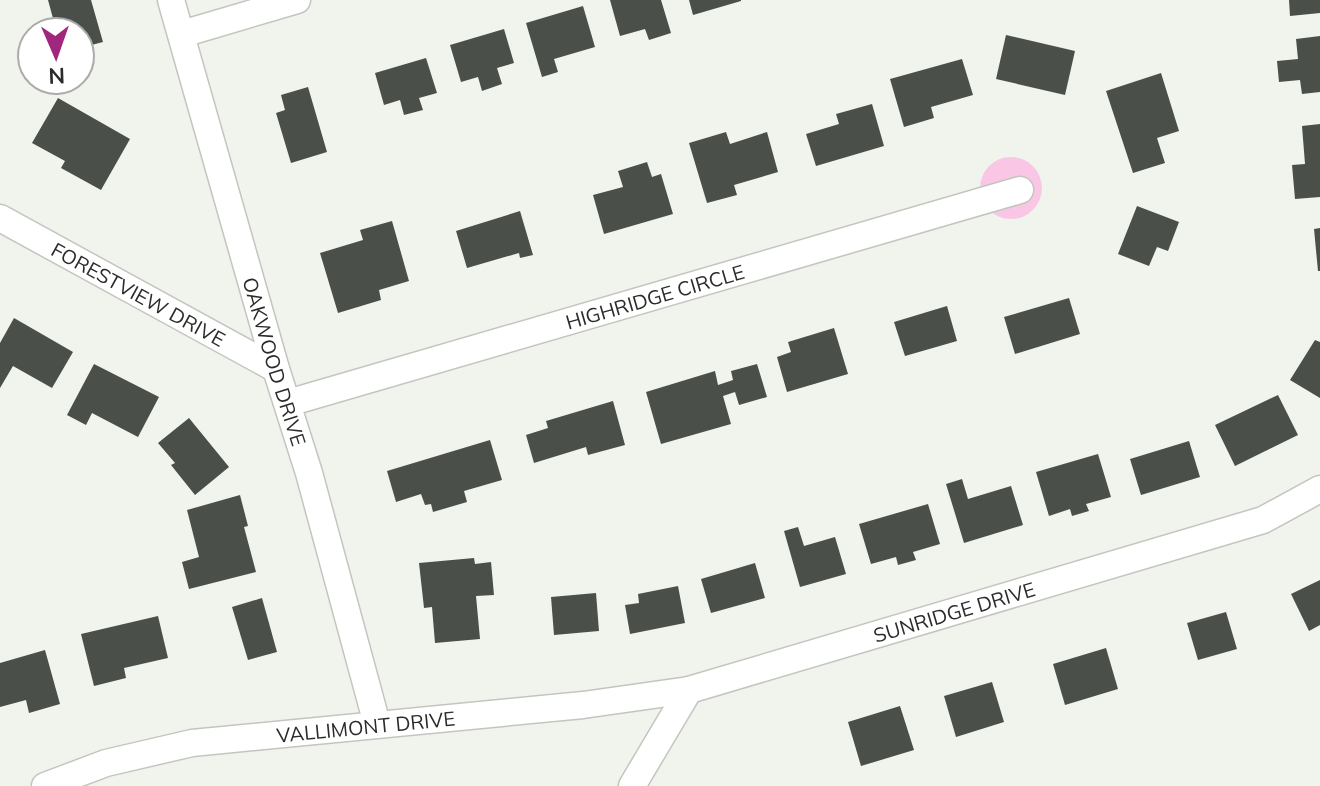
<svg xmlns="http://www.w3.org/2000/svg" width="1320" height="786" font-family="Mulish,sans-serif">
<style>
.green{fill:#f9c7e5}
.building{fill:#4b4f49}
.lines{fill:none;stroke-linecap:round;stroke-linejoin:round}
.street-casing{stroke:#c2c6bf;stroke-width:29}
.street{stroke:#fff;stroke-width:26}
.labels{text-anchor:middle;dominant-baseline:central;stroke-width:8;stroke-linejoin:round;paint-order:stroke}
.street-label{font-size:20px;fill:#2b2c2a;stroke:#fff}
</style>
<rect width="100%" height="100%" fill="#f0f4ed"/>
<circle class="green" cx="1011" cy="188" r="31"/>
<g class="building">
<path d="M48,0H91L103,42L80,48V32H43L41,26L54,22Z"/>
<path d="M610,0H661L671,33L649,40L645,29L620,36Z"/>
<path d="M689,0H741V1L693,15Z"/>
<path d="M1289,0H1320V13L1290,16Z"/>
<path d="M583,6L595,47L554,59L558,72L542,77L526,23Z"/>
<path d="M504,29L514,63L497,68L502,84L482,91L478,77L461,82L450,45Z"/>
<path d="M1006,35L1075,51L1065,95L996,79Z"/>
<path d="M1320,36V92L1302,94L1300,80L1279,82L1277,61L1298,59L1296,39Z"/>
<path d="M426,58L437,93L419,98L423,110L404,115L400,100L384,105L375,73Z"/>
<path d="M962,59L973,95L931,107L934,118L904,127L890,79Z"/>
<path d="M1161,73L1179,131L1157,138L1165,163L1133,173L1106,91Z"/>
<path d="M308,87L327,152L291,163L276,113L285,110L281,95Z"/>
<path d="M58,98L130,139L101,190L61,168L65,161L32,143Z"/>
<path d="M872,104L884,146L816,166L806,134L839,124L836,114Z"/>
<path d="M1320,124V197L1295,199L1292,165L1305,164L1302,126Z"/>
<path d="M726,132L730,144L767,132L778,172L734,185L737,195L707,203L689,143Z"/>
<path d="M647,162L652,177L661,174L673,214L604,234L593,195L623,187L618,171Z"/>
<path d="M1137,206L1179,222L1168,251L1157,247L1149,266L1118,254Z"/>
<path d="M520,211L533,255L520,258L519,253L467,268L456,231Z"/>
<path d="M392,221L409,281L379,290L381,300L338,313L320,253L363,240L360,230Z"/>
<path d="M1320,228V271H1318L1314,229Z"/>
<path d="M1069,298L1080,334L1015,354L1004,317Z"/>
<path d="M947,306L957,341L905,356L894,322Z"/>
<path d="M14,318L73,352L52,388L13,366L0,388V343Z"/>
<path d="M834,328L848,374L787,392L777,357L791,352L788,342Z"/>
<path d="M1315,340L1320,342V398L1290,380Z"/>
<path d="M94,364L159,397L138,437L92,413L86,425L67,415Z"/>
<path d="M757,364L767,397L739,405L735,392L723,396L731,424L661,444L646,392L715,371L718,385L733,380L731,371Z"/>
<path d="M1278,395L1298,435L1235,466L1215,425Z"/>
<path d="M613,401L625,445L588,455L586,447L534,463L526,435L548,428L546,421Z"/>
<path d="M189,418L229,467L195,495L171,465L175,463L158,443Z"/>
<path d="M490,440L502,480L464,491L467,502L433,512L431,504L425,505L421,494L396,502L387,471Z"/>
<path d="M1189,441L1200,477L1141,495L1130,459Z"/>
<path d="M1098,454L1111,497L1086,504L1089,511L1072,516L1070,509L1049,516L1036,472Z"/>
<path d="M962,479L968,499L1011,486L1023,525L964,543L946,484Z"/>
<path d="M240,495L248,526L244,527L256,572L189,589L182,562L199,557L187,510Z"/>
<path d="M928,504L940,544L913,552L916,560L898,565L896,557L871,564L859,524Z"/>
<path d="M798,527L804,546L835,537L846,574L800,587L784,531Z"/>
<path d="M474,558L475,564L491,562L494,595L476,596L480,639L435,643L432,607L424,608L419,563Z"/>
<path d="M755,563L765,598L711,613L701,579Z"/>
<path d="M1320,580V625L1309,631L1291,594Z"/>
<path d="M678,586L685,623L630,634L625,605L639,603L638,594Z"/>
<path d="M596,593L599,631L554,635L551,597Z"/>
<path d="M262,598L277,652L248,660L232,607Z"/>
<path d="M1226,612L1237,649L1198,660L1187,623Z"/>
<path d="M158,616L168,658L124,668L126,678L94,686L81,634Z"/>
<path d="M1106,648L1118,689L1065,705L1053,664Z"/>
<path d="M45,650L60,704L29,713L26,700L0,707V663Z"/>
<path d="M992,682L1004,722L956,737L944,696Z"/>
<path d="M900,706L914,750L861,766L848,722Z"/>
</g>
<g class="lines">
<g class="street-casing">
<g id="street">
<path id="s1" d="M171,0L276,369L309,473L377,724"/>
<path d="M182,34L297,0"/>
<path id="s2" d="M0,218L276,369"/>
<path id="s3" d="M288,403L1020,190"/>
<path id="s4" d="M45,786L106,763L192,743L583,705L689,690"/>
<path id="s5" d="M632,786L689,690L1263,520L1320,489"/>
</g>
</g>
<use href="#street" class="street"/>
</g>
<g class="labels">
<g class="street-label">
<text stroke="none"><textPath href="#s2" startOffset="158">FORESTVIEW DRIVE</textPath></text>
<text stroke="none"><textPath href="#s3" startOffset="382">HIGHRIDGE CIRCLE</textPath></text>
<text stroke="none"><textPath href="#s1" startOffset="376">OAKWOOD DRIVE</textPath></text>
<text stroke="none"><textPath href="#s5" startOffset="388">SUNRIDGE DRIVE</textPath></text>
<text stroke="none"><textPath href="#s4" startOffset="328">VALLIMONT DRIVE</textPath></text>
</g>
</g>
<g transform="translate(56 56) rotate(178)"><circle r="38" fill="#ffffff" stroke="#aaabaa" stroke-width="2"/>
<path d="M0-6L14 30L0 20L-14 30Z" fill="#a1277e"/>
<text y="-12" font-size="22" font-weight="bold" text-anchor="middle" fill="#2b2c2a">N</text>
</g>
</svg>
